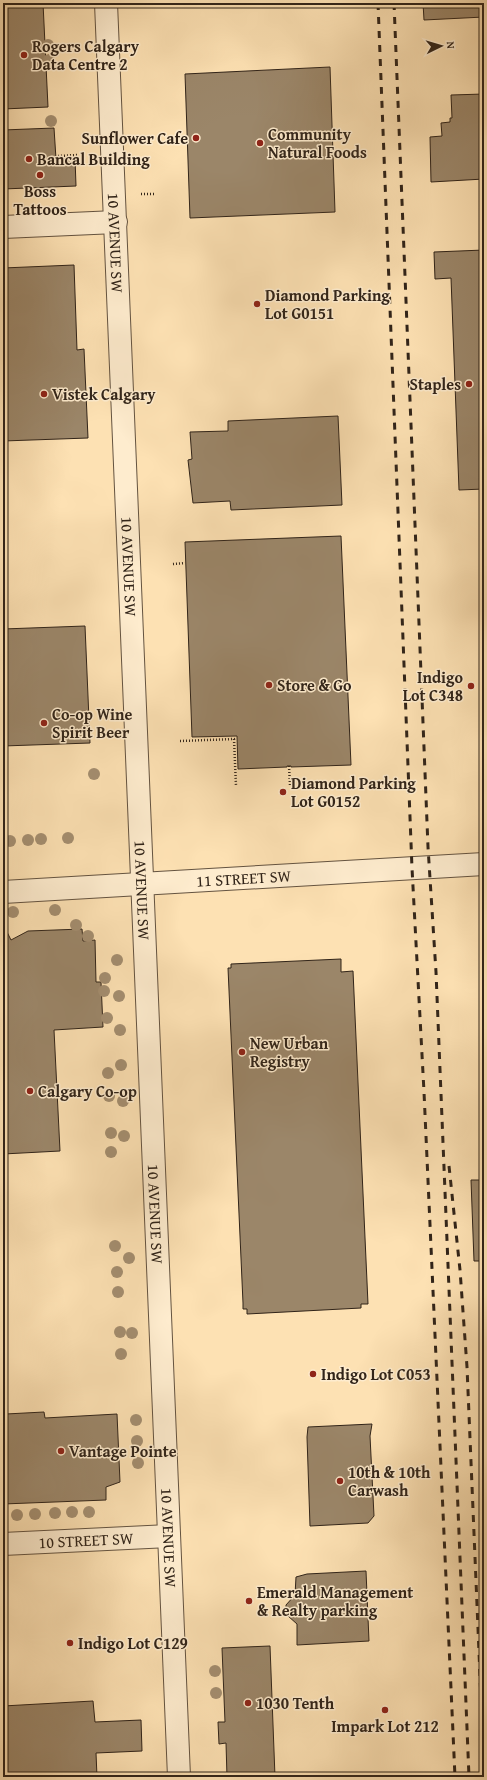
<svg xmlns="http://www.w3.org/2000/svg" width="487" height="1780" font-family="'Gentium Book Plus',serif">
<style>
.building{fill:#9b8669;stroke:#312419}
.lines{fill:none;stroke-linecap:round;stroke-linejoin:round}
.minor-casing{stroke:#645340;stroke-width:24}
.tertiary-casing{stroke:#645340;stroke-width:24}
.path{stroke:#312419;stroke-width:2.5;stroke-dasharray:1 2;stroke-linecap:butt}
.minor{stroke:#feecce;stroke-width:22}
.tertiary{stroke:#feecce;stroke-width:22}
.rail{stroke:#312419;stroke-width:3;stroke-dasharray:7 7;stroke-linecap:butt}
.tree{fill:#a48e70}
.poi-dot{fill:#8f2418;stroke:#feecce;stroke-width:1.5}
.labels{text-anchor:middle;dominant-baseline:central;stroke-width:3;stroke-linejoin:round;paint-order:stroke}
.poi-label{font-size:16px;font-weight:bold;fill:#312419;stroke:#feecce;text-anchor:start}
.street-label{font-size:16px;fill:#312419;stroke:#feecce}
</style>
<rect width="100%" height="100%" fill="#fde1b3"/>
<filter id="stains"><feTurbulence type="fractalNoise" baseFrequency=".005" numOctaves="4"/><feColorMatrix values="0 0 0 0 .2 0 0 0 0 .09 0 0 0 0 .02 0 0 0 .5 -.17"/></filter>
<radialGradient id="worn" r=".72"><stop offset=".6" stop-color="#630" stop-opacity="0"/><stop offset="1" stop-color="#630" stop-opacity=".3"/></radialGradient>
<g class="building">
<path d="M3,3H43L48,107L3,109Z"/>
<path d="M423,3H484V17L424,20Z"/>
<path d="M330,67L335,212L190,218L185,74Z"/>
<path d="M484,94V179L431,182L430,137L442,136L441,123L450,122V118H452L451,95Z"/>
<path d="M54,128L56,159L75,158L76,186L3,189V130Z"/>
<path d="M484,250V489L459,490L451,278L435,279L434,252Z"/>
<path d="M74,265L77,350L84,349L88,438L3,441V268Z"/>
<path d="M338,416L342,505L231,510L230,501L193,503L188,460L192,459L190,432L228,431V421Z"/>
<path d="M341,536L351,765L291,767V766H287V767L238,769L237,736L192,737L185,542Z"/>
<path d="M85,626L90,743L3,746V629Z"/>
<path d="M82,929L83,941L95,940L96,982H101L103,1027L54,1030L60,1151L3,1154V932H7L11,940L28,931Z"/>
<path d="M341,959V972L353,971L368,1304H361V1308L247,1314V1309H243V1303L228,968H231V964Z"/>
<path d="M471,1180H484V1261H474Z"/>
<path d="M44,1412L45,1418L117,1414L120,1482L106,1487V1500L3,1504V1420L6,1419V1414Z"/>
<path d="M372,1424L370,1436L374,1516L368,1523L310,1526L307,1437L308,1427Z"/>
<path d="M366,1571L369,1641L297,1645V1624L288,1616L286,1611V1605L295,1595L296,1577L307,1574Z"/>
<path d="M270,1646L275,1777H227L226,1743L219,1744L218,1722H225L222,1648Z"/>
<path d="M93,1701L95,1722L141,1720L142,1751L96,1753L97,1777H3V1706Z"/>
</g>
<g class="lines">
<g class="minor-casing">
<g id="minor">
<path d="M3,227L116,222"/>
<path id="s1" d="M3,1544L169,1536"/>
</g>
</g>
<g class="tertiary-casing">
<g id="tertiary">
<path id="s2" d="M106,3L179,1777"/>
<path id="s3" d="M3,892L484,864"/>
</g>
</g>
<g class="path">
<path d="M58,156L77,155"/>
<path d="M141,194H156"/>
<path d="M173,564L185,563"/>
<path d="M180,741L234,739L236,786"/>
<path d="M289,766L290,785"/>
</g>
<use href="#minor" class="minor"/>
<use href="#tertiary" class="tertiary"/>
<g class="rail">
<path d="M378,3L412,868L424,1092L455,1777"/>
<path d="M394,3L428,847L436,972L469,1777"/>
<path d="M449,1166L460,1270L467,1367L484,1771"/>
</g>
</g>
<g class="tree">
<circle cx="48" cy="45" r="6"/>
<circle cx="49" cy="60" r="6"/>
<circle cx="51" cy="121" r="6"/>
<circle cx="94" cy="774" r="6"/>
<circle cx="68" cy="838" r="6"/>
<circle cx="41" cy="839" r="6"/>
<circle cx="28" cy="840" r="6"/>
<circle cx="10" cy="841" r="6"/>
<circle cx="55" cy="910" r="6"/>
<circle cx="13" cy="912" r="6"/>
<circle cx="76" cy="925" r="6"/>
<circle cx="88" cy="936" r="6"/>
<circle cx="117" cy="960" r="6"/>
<circle cx="105" cy="978" r="6"/>
<circle cx="104" cy="991" r="6"/>
<circle cx="119" cy="996" r="6"/>
<circle cx="107" cy="1018" r="6"/>
<circle cx="120" cy="1030" r="6"/>
<circle cx="121" cy="1065" r="6"/>
<circle cx="108" cy="1073" r="6"/>
<circle cx="109" cy="1096" r="6"/>
<circle cx="123" cy="1101" r="6"/>
<circle cx="111" cy="1133" r="6"/>
<circle cx="124" cy="1136" r="6"/>
<circle cx="111" cy="1152" r="6"/>
<circle cx="115" cy="1246" r="6"/>
<circle cx="129" cy="1258" r="6"/>
<circle cx="117" cy="1272" r="6"/>
<circle cx="118" cy="1292" r="6"/>
<circle cx="120" cy="1332" r="6"/>
<circle cx="132" cy="1333" r="6"/>
<circle cx="121" cy="1354" r="6"/>
<circle cx="136" cy="1420" r="6"/>
<circle cx="137" cy="1441" r="6"/>
<circle cx="138" cy="1463" r="6"/>
<circle cx="72" cy="1512" r="6"/>
<circle cx="89" cy="1512" r="6"/>
<circle cx="55" cy="1513" r="6"/>
<circle cx="35" cy="1514" r="6"/>
<circle cx="17" cy="1515" r="6"/>
<circle cx="215" cy="1671" r="6"/>
<circle cx="216" cy="1693" r="6"/>
</g>
<g class="poi-dot">
<circle cx="24" cy="55" r="4"/>
<circle cx="196" cy="138" r="4"/>
<circle cx="260" cy="143" r="4"/>
<circle cx="29" cy="159" r="4"/>
<circle cx="40" cy="175" r="4"/>
<circle cx="257" cy="304" r="4"/>
<circle cx="469" cy="384" r="4"/>
<circle cx="44" cy="394" r="4"/>
<circle cx="269" cy="685" r="4"/>
<circle cx="471" cy="686" r="4"/>
<circle cx="44" cy="723" r="4"/>
<circle cx="283" cy="792" r="4"/>
<circle cx="242" cy="1052" r="4"/>
<circle cx="30" cy="1091" r="4"/>
<circle cx="313" cy="1374" r="4"/>
<circle cx="61" cy="1451" r="4"/>
<circle cx="340" cy="1481" r="4"/>
<circle cx="249" cy="1601" r="4"/>
<circle cx="70" cy="1643" r="4"/>
<circle cx="248" cy="1703" r="4"/>
<circle cx="385" cy="1710" r="4"/>
</g>
<g class="labels">
<g class="poi-label">
<text x="32" y="46">Rogers Calgary<tspan x="32" dy="18">Data Centre 2</tspan></text>
<text x="268" y="134">Community<tspan x="268" dy="18">Natural Foods</tspan></text>
<text x="188" y="138" text-anchor="end">Sunflower Cafe</text>
<text x="37" y="159">Bancal Building</text>
<text x="40" y="191" text-anchor="middle">Boss<tspan x="40" dy="18">Tattoos</tspan></text>
<text x="265" y="295">Diamond Parking<tspan x="265" dy="18">Lot G0151</tspan></text>
<text x="461" y="384" text-anchor="end">Staples</text>
<text x="52" y="394">Vistek Calgary</text>
<text x="463" y="677" text-anchor="end">Indigo<tspan x="463" dy="18">Lot C348</tspan></text>
<text x="277" y="685">Store &amp; Go</text>
<text x="52" y="714">Co-op Wine<tspan x="52" dy="18">Spirit Beer</tspan></text>
<text x="291" y="783">Diamond Parking<tspan x="291" dy="18">Lot G0152</tspan></text>
<text x="250" y="1043">New Urban<tspan x="250" dy="18">Registry</tspan></text>
<text x="38" y="1091">Calgary Co-op</text>
<text x="321" y="1374">Indigo Lot C053</text>
<text x="69" y="1451">Vantage Pointe</text>
<text x="348" y="1472">10th &amp; 10th<tspan x="348" dy="18">Carwash</tspan></text>
<text x="257" y="1592">Emerald Management<tspan x="257" dy="18">&amp; Realty parking</tspan></text>
<text x="78" y="1643">Indigo Lot C129</text>
<text x="256" y="1703">1030 Tenth</text>
<text x="385" y="1726" text-anchor="middle">Impark Lot 212</text>
</g>
<g class="street-label">
<text stroke="none"><textPath href="#s2" startOffset="240">10 AVENUE SW</textPath></text>
<text stroke="none"><textPath href="#s2" startOffset="564">10 AVENUE SW</textPath></text>
<text stroke="none"><textPath href="#s3" startOffset="241">11 STREET SW</textPath></text>
<text stroke="none"><textPath href="#s2" startOffset="888">10 AVENUE SW</textPath></text>
<text stroke="none"><textPath href="#s2" startOffset="1212">10 AVENUE SW</textPath></text>
<text stroke="none"><textPath href="#s2" startOffset="1536">10 AVENUE SW</textPath></text>
<text stroke="none"><textPath href="#s1" startOffset="83">10 STREET SW</textPath></text>
</g>
</g>
<rect width="487" height="1780" fill="none" stroke="#fde1b3" stroke-width="16"/>
<rect x="4" y="4" width="479" height="1772" fill="none" stroke="#312419" stroke-width="2"/>
<rect x="8" y="8" width="471" height="1764" fill="none" stroke="#312419"/>
<g transform="translate(441 46) rotate(85)" stroke="#feecce" stroke-width="3" paint-order="stroke">
<path d="M0-3L7 15L0 10L-7 15Z" fill="#312419"/>
<text y="-6" font-size="11" font-weight="bold" text-anchor="middle" fill="#312419">N</text>
</g>
<rect width="100%" height="100%" filter="url(#stains)"/>
<rect width="100%" height="100%" fill="url(#worn)"/>
</svg>
